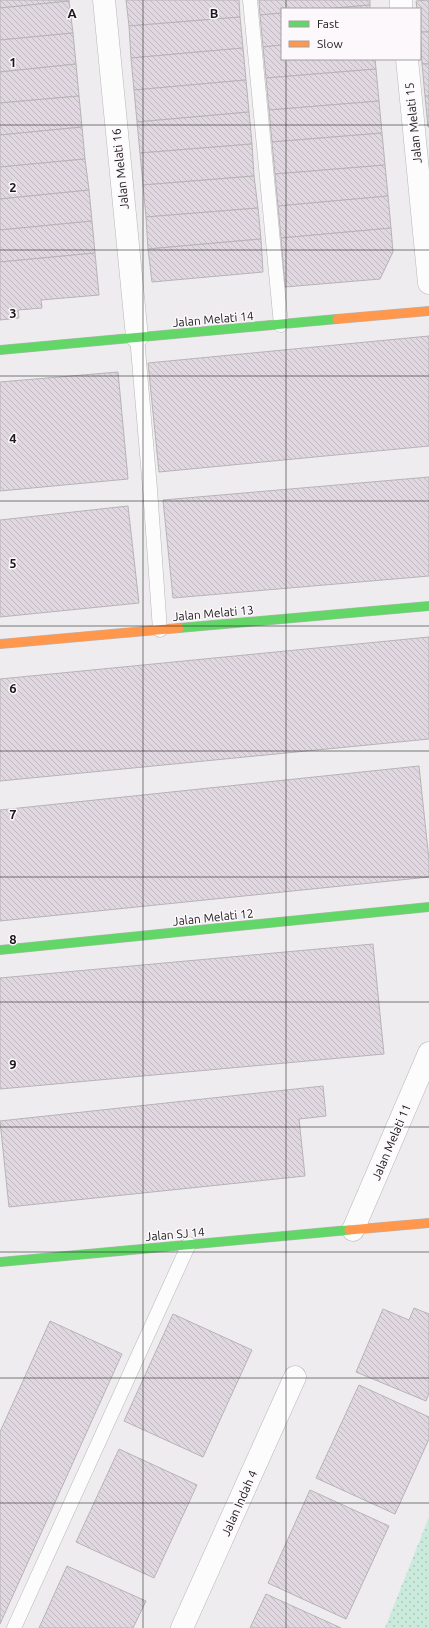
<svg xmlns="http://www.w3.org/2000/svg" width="429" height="1628" font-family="Ubuntu,sans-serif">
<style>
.grass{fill:url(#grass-dots)}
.building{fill:url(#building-back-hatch);stroke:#b6b4b5}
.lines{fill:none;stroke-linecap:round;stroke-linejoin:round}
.lane-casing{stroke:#b9b7b9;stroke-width:15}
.street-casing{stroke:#b9b7b9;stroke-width:23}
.fast-casing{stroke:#b9b7b9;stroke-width:10}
.slow-casing{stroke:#b9b7b9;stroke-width:10}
.lane{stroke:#fcfcfc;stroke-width:14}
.street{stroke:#fcfcfc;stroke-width:22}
.fast{stroke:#63d668;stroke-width:9}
.slow{stroke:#ff974d;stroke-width:9}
.grid{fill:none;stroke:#1b191b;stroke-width:1;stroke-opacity:0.55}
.labels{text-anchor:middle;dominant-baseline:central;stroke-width:3;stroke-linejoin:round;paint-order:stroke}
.street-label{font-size:12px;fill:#1b191b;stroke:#fdf8fc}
.grid-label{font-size:13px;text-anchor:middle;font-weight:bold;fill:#1b191b;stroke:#fdf8fc;stroke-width:3;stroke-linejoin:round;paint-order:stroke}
</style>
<defs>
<pattern id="grass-dots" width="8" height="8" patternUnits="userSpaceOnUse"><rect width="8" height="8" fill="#caeadb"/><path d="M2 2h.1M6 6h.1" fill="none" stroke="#adc8bb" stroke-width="1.8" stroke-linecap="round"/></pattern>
<pattern id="building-back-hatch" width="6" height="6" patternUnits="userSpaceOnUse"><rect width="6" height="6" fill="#e1d7e0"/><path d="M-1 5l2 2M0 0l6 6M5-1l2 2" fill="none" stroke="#c0b8c0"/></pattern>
</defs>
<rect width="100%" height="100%" fill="#eeecee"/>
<path class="grass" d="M429,1517V1628H385Z"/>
<g class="building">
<path d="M0,0H69V1L0,8Z"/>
<path d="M126,0H239L240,17L129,26Z"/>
<path d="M259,0H370V5L325,9H282V13L260,15Z"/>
<path d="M429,0V32H420V9H417L416,1Z"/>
<path d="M69,1L73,33L0,40V8Z"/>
<path d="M370,5V9H325Z"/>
<path d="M282,13V45L263,47L260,15Z"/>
<path d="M240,17L243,48L131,58L129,26Z"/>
<path d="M420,32H429V64H422Z"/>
<path d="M73,33L76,64L0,72V40Z"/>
<path d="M282,45V59H375L376,69L266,78L263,47Z"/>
<path d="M243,48L246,80L134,90L131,58Z"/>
<path d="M76,64L79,96L0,103V72Z"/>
<path d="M422,64H429V96H425Z"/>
<path d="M376,69L379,101L269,110L266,78Z"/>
<path d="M246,80L249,112L137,122L134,90Z"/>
<path d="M79,96L82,127L0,135V103Z"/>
<path d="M425,96H429V127H428Z"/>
<path d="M379,101L382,133L272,142L269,110Z"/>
<path d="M249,112L252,144L140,153L137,122Z"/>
<path d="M82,127L85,159L0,167V135Z"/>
<path d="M382,133L385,165L275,174L272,142Z"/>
<path d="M252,144L254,176L143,185L140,153Z"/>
<path d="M85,159L89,190L0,199V167Z"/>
<path d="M385,165L388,196L278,206L275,174Z"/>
<path d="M254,176L258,208L146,217L143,185Z"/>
<path d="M89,190L92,221L0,230V199Z"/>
<path d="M388,196L391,228L281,238L278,206Z"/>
<path d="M258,208L261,239L148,249L146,217Z"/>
<path d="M92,221L95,253L0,262V230Z"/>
<path d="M391,228L393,252L380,279L285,287L281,238Z"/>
<path d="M261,239L263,272L152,282L148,249Z"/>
<path d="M95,253L99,295L41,300L42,308L18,310L19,318L0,320V262Z"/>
<path d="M429,336V446L159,472L148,363Z"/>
<path d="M118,372L128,479L0,491V382Z"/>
<path d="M429,477V576L173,598L163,500Z"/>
<path d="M128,506L139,603L0,617V520Z"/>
<path d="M429,637V739L0,781V679Z"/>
<path d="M419,766L429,860V877L0,921V810Z"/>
<path d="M373,944L384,1054L0,1089V978Z"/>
<path d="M323,1086L326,1116L299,1119L305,1176L9,1207L0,1121Z"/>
<path d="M414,1308L429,1314V1393L426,1401L356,1372L383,1309L409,1320Z"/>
<path d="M173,1314L252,1350L203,1457L124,1421Z"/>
<path d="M50,1321L122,1354L0,1624V1432Z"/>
<path d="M359,1385L429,1417V1439L395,1514L316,1478Z"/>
<path d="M119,1449L197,1485L154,1578L76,1542Z"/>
<path d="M310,1490L389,1526L346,1619L268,1583Z"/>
<path d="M67,1566L146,1601L133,1628H39Z"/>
<path d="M266,1594L341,1628H250Z"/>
</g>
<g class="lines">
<g class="lane-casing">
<g id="lane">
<path d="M250,0L281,325"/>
<path d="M137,337L150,489L160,630"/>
<path d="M14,1628L189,1244"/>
</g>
</g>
<g class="street-casing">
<g id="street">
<path d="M104,0L137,337"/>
<path d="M401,0V9"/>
<path d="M407,59L429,283"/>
<path d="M353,1230L429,1053"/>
<path d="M182,1628L295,1377"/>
</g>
</g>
<g class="fast-casing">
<g id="fast">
<path d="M0,350L337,319"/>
<path d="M179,628L429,606"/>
<path d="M0,950L429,907"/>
<path d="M0,1262L349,1230"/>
</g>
</g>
<g class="slow-casing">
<g id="slow">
<path d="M337,319L429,311"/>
<path d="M0,644L179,628"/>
<path d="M349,1230L429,1223"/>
</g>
</g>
<use href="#lane" class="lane"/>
<use href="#street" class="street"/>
<use href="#fast" class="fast"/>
<use href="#slow" class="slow"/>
</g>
<path class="grid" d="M143,0V1628M286,0V9M286,59V1628M0,125H429M0,250H429M0,376H429M0,501H429M0,626H429M0,751H429M0,877H429M0,1002H429M0,1127H429M0,1252H429M0,1378H429M0,1503H429"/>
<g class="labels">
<g class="street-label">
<text transform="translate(413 123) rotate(-96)">Jalan Melati 15</text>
<text transform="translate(120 169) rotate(-96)">Jalan Melati 16</text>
<text transform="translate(213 319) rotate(-5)">Jalan Melati 14</text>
<text transform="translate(213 613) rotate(-5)">Jalan Melati 13</text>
<text transform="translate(213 917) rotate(-6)">Jalan Melati 12</text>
<text transform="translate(391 1142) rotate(-67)">Jalan Melati 11</text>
<text transform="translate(175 1234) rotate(-5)">Jalan SJ 14</text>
<text transform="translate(239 1503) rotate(-66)">Jalan Indah 4</text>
</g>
</g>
<g class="grid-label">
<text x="72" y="18">A</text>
<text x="214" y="18">B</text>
<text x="13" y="67">1</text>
<text x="13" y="192">2</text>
<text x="13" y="318">3</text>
<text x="13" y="443">4</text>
<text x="13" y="568">5</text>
<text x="13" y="693">6</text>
<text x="13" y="819">7</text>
<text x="13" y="944">8</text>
<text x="13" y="1069">9</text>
</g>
<rect x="281" y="8" width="140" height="52" fill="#fdf8fc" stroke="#a39fa2"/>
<rect x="289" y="21" width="20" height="6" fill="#63d668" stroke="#a39fa2"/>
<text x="317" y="28" font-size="12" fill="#1b191b">Fast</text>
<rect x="289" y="41" width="20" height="6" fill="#ff974d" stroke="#a39fa2"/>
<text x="317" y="48" font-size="12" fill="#1b191b">Slow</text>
</svg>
